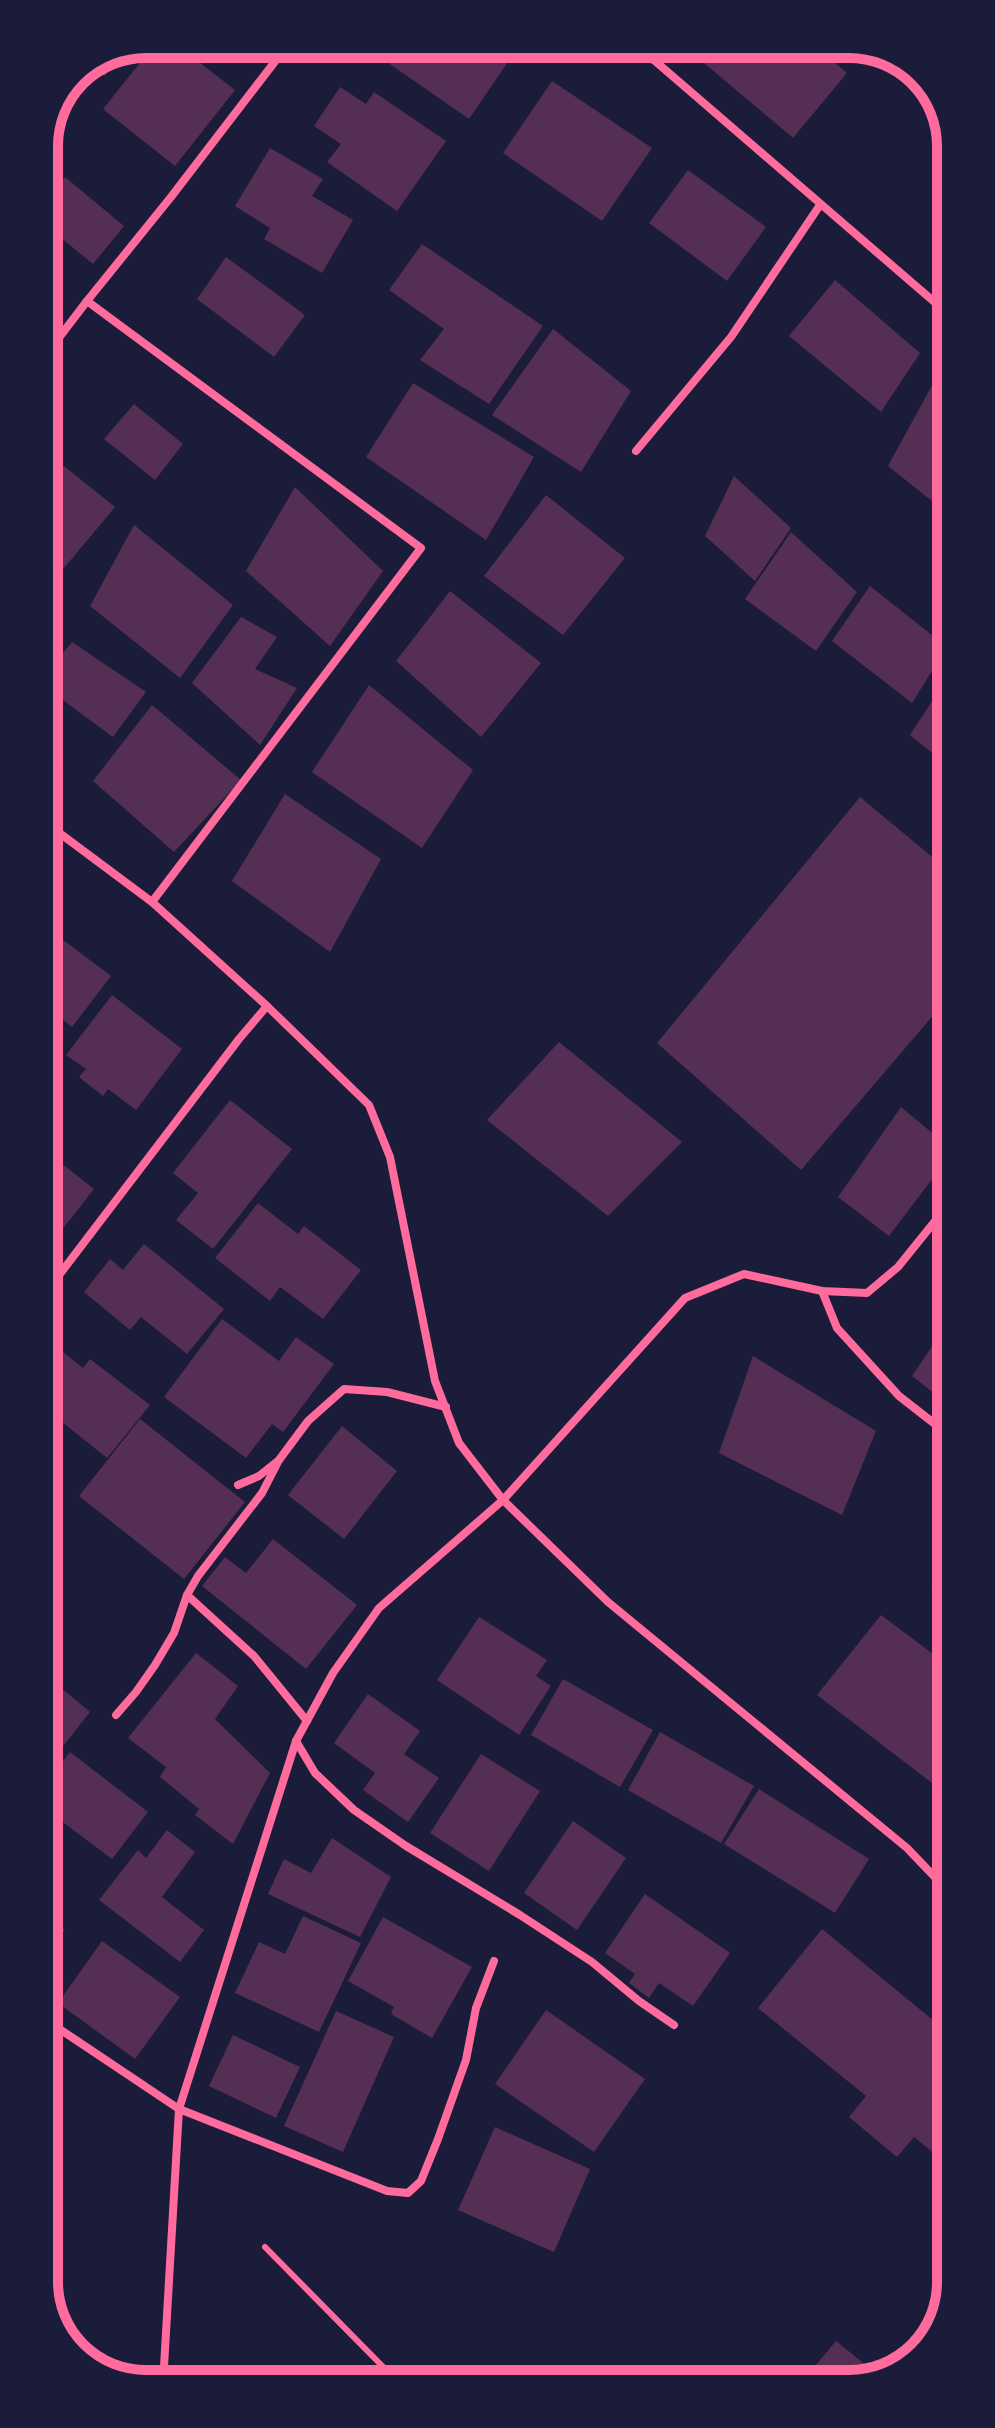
<svg xmlns="http://www.w3.org/2000/svg" width="995" height="2428" font-family="'PT Serif',serif">
<style>
.building{fill:#542f53}
.lines{fill:none;stroke-linecap:round;stroke-linejoin:round}
.service{stroke:#ff6b9d;stroke-width:6}
.minor{stroke:#ff6b9d;stroke-width:8}
.rim{fill:none;stroke:#ff6b9d;stroke-width:10}
</style>
<rect width="100%" height="100%" fill="#1b1b3a"/>
<g class="building">
<path d="M155,44H176L235,90L175,166L103,109Z"/>
<path d="M361,44H520L469,119Z"/>
<path d="M708,44H813L847,73L793,138L697,57Z"/>
<path d="M122,54L105,76L92,66Z"/>
<path d="M552,81L652,148L602,221L503,153Z"/>
<path d="M340,87L366,104L374,92L446,141L397,211L327,162L341,144L314,126Z"/>
<path d="M51,125L57,130L44,146V140Z"/>
<path d="M270,148L323,179L312,196L353,220L322,273L264,239L270,228L235,206Z"/>
<path d="M688,170L766,227L727,281L649,223Z"/>
<path d="M65,177L124,226L93,264L44,224V203Z"/>
<path d="M422,244L543,326L489,404L420,360L444,329L389,290Z"/>
<path d="M226,257L305,315L274,357L197,299Z"/>
<path d="M835,280L920,353L881,412L789,336Z"/>
<path d="M553,329L631,391L581,472L492,415Z"/>
<path d="M942,367L946,370L947,513L888,466Z"/>
<path d="M413,383L534,457L486,540L366,457Z"/>
<path d="M134,404L183,444L155,480L104,439Z"/>
<path d="M59,462L115,507L59,574L45,563V480Z"/>
<path d="M734,476L791,528L755,581L705,536Z"/>
<path d="M295,487L383,571L330,646L246,571Z"/>
<path d="M546,495L625,558L563,635L484,576Z"/>
<path d="M134,525L233,605L180,678L90,606Z"/>
<path d="M791,532L857,592L816,651L745,599Z"/>
<path d="M870,586L947,647L912,703L832,641Z"/>
<path d="M450,591L541,663L481,737L396,661Z"/>
<path d="M241,617L277,637L255,669L297,688L260,745L192,683Z"/>
<path d="M72,642L146,692L113,737L45,687V674Z"/>
<path d="M947,678V765L910,735Z"/>
<path d="M369,685L473,770L422,848L312,772Z"/>
<path d="M152,705L241,780L174,852L93,781Z"/>
<path d="M285,794L381,859L330,952L232,881Z"/>
<path d="M860,797L948,870V998L801,1170L657,1043Z"/>
<path d="M46,927L111,976L72,1027L46,1007Z"/>
<path d="M112,995L182,1049L136,1110L108,1089L103,1096L79,1077L86,1069L66,1055Z"/>
<path d="M559,1042L682,1142L608,1216L487,1120Z"/>
<path d="M230,1100L292,1149L213,1249L176,1220L198,1193L173,1173Z"/>
<path d="M901,1107L948,1146V1158L889,1236L838,1197Z"/>
<path d="M47,1152L94,1189L53,1241L47,1237Z"/>
<path d="M258,1203L298,1234L304,1226L361,1270L323,1319L280,1287L270,1301L215,1258Z"/>
<path d="M144,1244L224,1309L187,1354L141,1317L130,1330L84,1292L110,1259L123,1270Z"/>
<path d="M222,1319L279,1361L296,1337L334,1364L283,1432L272,1424L246,1458L164,1397Z"/>
<path d="M949,1321V1405L912,1376Z"/>
<path d="M47,1339L83,1368L90,1359L150,1405L107,1458L47,1410Z"/>
<path d="M753,1356L876,1431L842,1515L719,1453Z"/>
<path d="M140,1419L245,1502L184,1579L79,1496Z"/>
<path d="M342,1426L397,1471L344,1539L288,1495Z"/>
<path d="M47,1483L60,1493L47,1509Z"/>
<path d="M273,1539L357,1605L306,1669L202,1586L225,1557L246,1573Z"/>
<path d="M949,1557V1598L931,1586Z"/>
<path d="M881,1615L949,1666L950,1762L932,1783L817,1695Z"/>
<path d="M479,1617L547,1660L536,1676L551,1686L519,1735L437,1680Z"/>
<path d="M196,1653L238,1686L215,1719L270,1773L233,1844L195,1815L199,1809L160,1777L166,1767L128,1738Z"/>
<path d="M48,1677L90,1712L48,1765Z"/>
<path d="M563,1679L653,1730L620,1787L531,1735Z"/>
<path d="M368,1694L420,1731L404,1754L439,1778L408,1822L363,1790L375,1773L334,1743Z"/>
<path d="M660,1732L754,1786L721,1843L628,1790Z"/>
<path d="M70,1752L148,1812L112,1859L48,1811V1780Z"/>
<path d="M481,1754L540,1791L489,1871L430,1833Z"/>
<path d="M759,1789L869,1859L835,1913L724,1844Z"/>
<path d="M573,1821L626,1858L577,1930L524,1893Z"/>
<path d="M167,1830L195,1852L162,1897L204,1930L180,1962L99,1900L138,1850L146,1858Z"/>
<path d="M332,1838L391,1877L360,1937L268,1894L284,1859L311,1873Z"/>
<path d="M645,1894L730,1953L693,2006L659,1983L649,1998L629,1983L635,1974L605,1953Z"/>
<path d="M303,1916L361,1943L319,2032L235,1993L259,1942L285,1954Z"/>
<path d="M48,1917L65,1930L48,1951Z"/>
<path d="M383,1917L472,1967L432,2038L391,2014L394,2007L348,1981Z"/>
<path d="M822,1929L950,2034L951,2167L914,2137L897,2157L849,2117L866,2096L758,2008Z"/>
<path d="M102,1941L180,1997L135,2059L58,2003Z"/>
<path d="M546,2010L645,2079L594,2152L495,2084Z"/>
<path d="M336,2011L394,2037L343,2152L284,2126Z"/>
<path d="M233,2035L300,2067L276,2118L209,2086Z"/>
<path d="M495,2127L590,2169L554,2252L458,2210Z"/>
<path d="M836,2341L882,2378L804,2379Z"/>
</g>
<g class="lines">
<path class="service" d="M265,2247L398,2382"/>
<g class="minor">
<path d="M625,44L655,61L946,312"/>
<path d="M45,356L87,301"/>
<path d="M636,451L731,337L820,205"/>
<path d="M46,823L152,902L267,1006L369,1105L390,1157L435,1381L459,1443L503,1500L608,1602L907,1848L950,1893"/>
<path d="M152,902L421,548L87,301L171,197L283,51L275,44"/>
<path d="M47,1291L239,1039L267,1006"/>
<path d="M822,1291L837,1328L899,1396L949,1435"/>
<path d="M238,1485L259,1476L279,1460L308,1421L344,1389L387,1392L446,1407"/>
<path d="M187,1595L254,1656L307,1721"/>
<path d="M116,1715L136,1692L155,1665L174,1633L187,1595L198,1576L262,1493L279,1460"/>
<path d="M296,1741L315,1773L354,1810L406,1846L520,1915L592,1962L639,2001L674,2025"/>
<path d="M49,2022L179,2109L387,2191L408,2193L421,2181L438,2139L466,2060L476,2008L494,1961"/>
<path d="M70,2344L104,2365L146,2384"/>
<path d="M163,2384L179,2109L296,1741L333,1673L379,1608L503,1500L685,1298L744,1274L822,1291L867,1293L898,1267L948,1205"/>
</g>
</g>
<path d="M0 0H995V2428H0ZM146 58H849A88 88 0 0 1 937 146V2282A88 88 0 0 1 849 2370H146A88 88 0 0 1 58 2282V146A88 88 0 0 1 146 58Z" fill="#1b1b3a" fill-rule="evenodd"/>
<path class="rim" d="M146 58H849A88 88 0 0 1 937 146V2282A88 88 0 0 1 849 2370H146A88 88 0 0 1 58 2282V146A88 88 0 0 1 146 58Z"/>
</svg>
